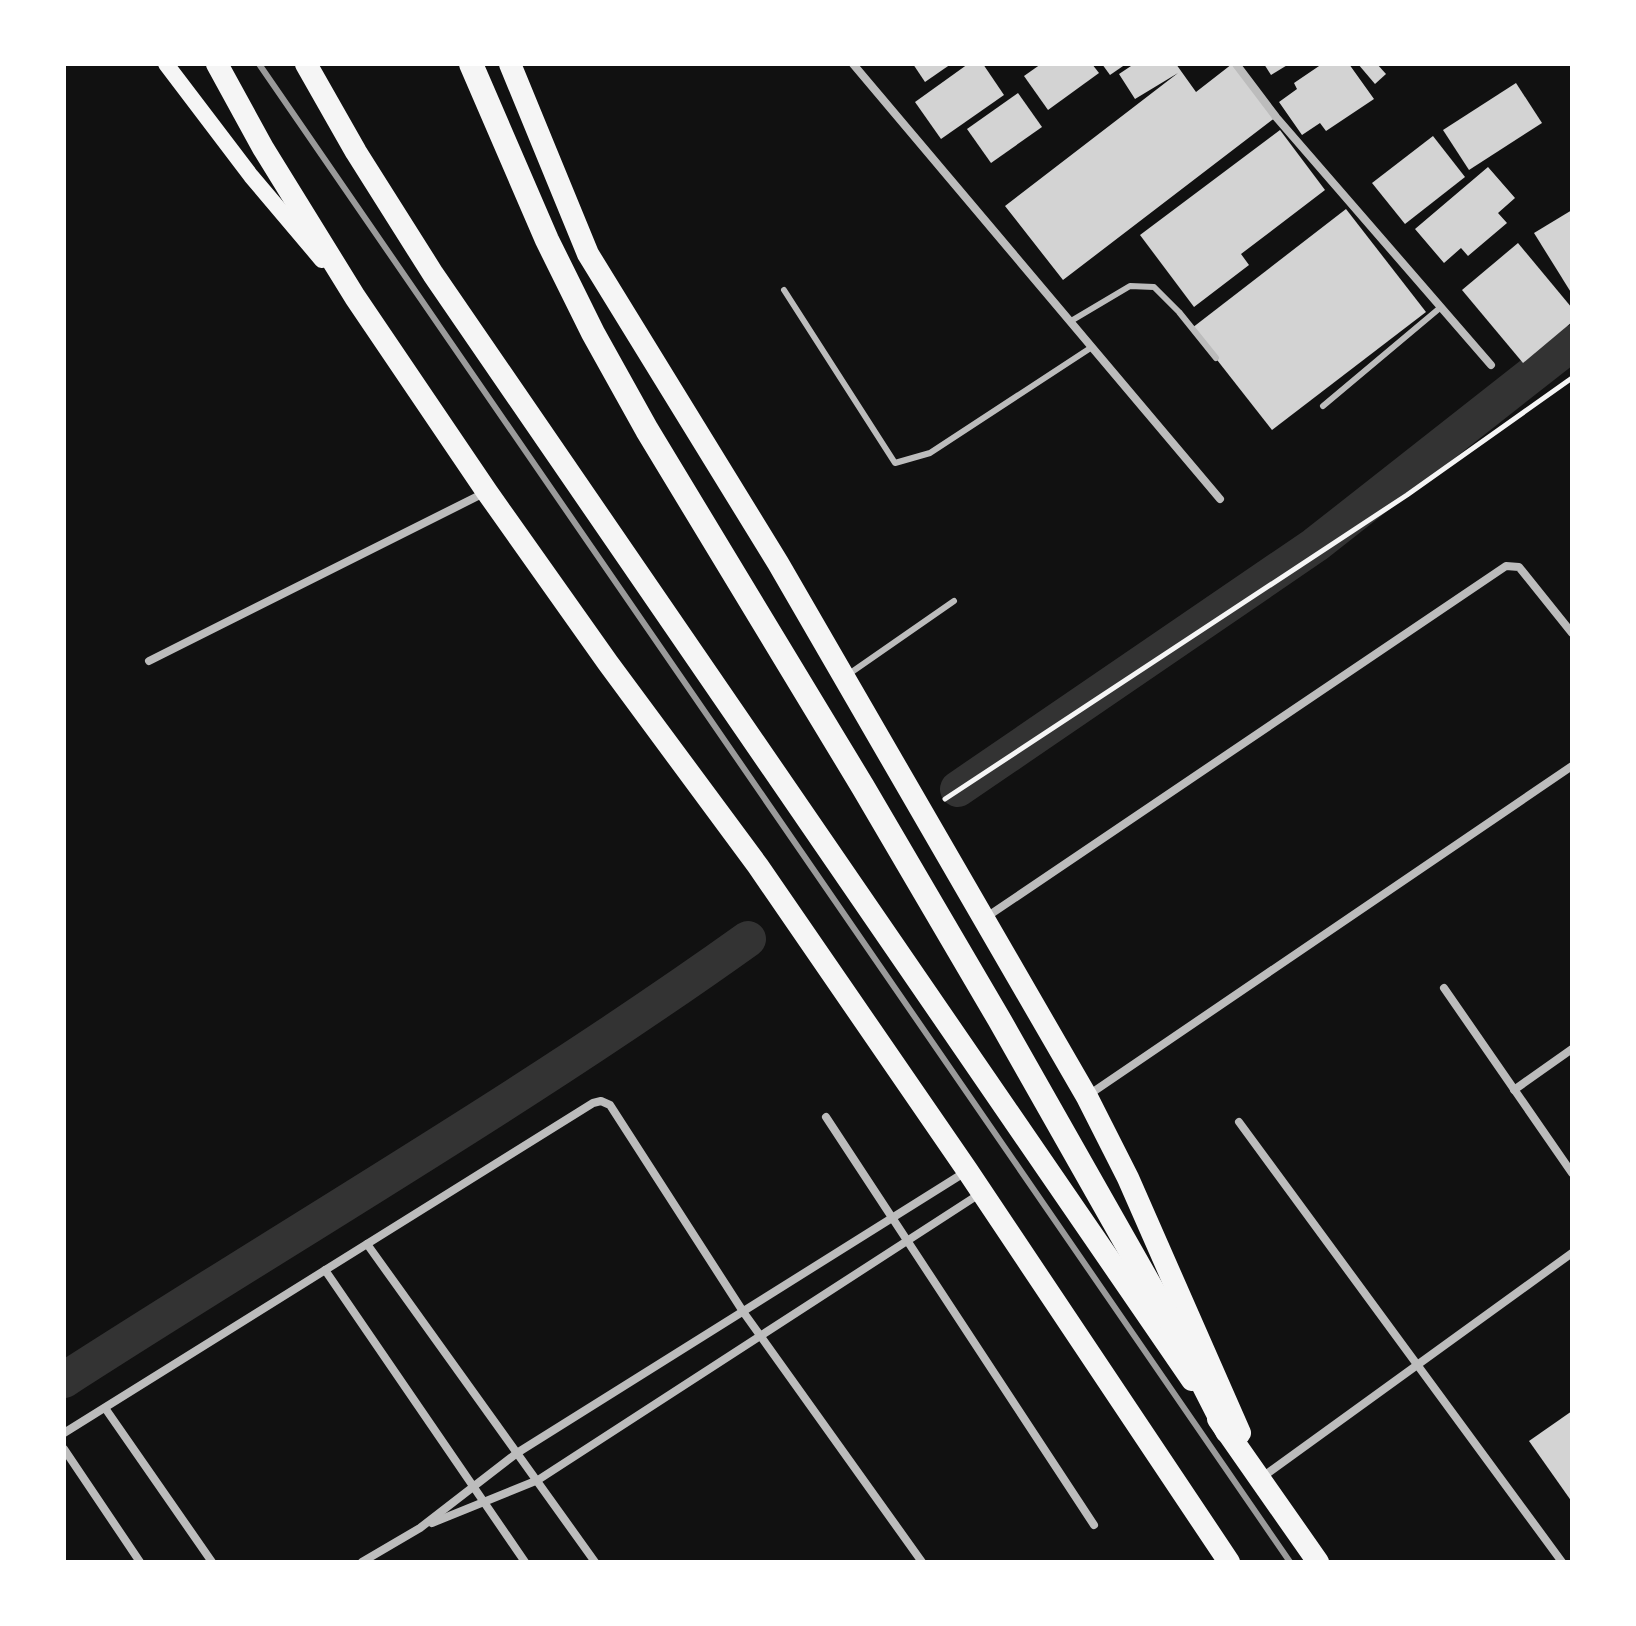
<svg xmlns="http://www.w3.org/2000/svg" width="1636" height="1626" font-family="'Sofia Sans Condensed',sans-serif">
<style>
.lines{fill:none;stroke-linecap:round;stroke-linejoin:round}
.canal{stroke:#333;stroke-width:36}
.building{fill:#d3d3d3}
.path{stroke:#f5f5f5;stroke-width:5}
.service{stroke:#bcbcbc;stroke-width:6}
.minor{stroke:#bcbcbc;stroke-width:8}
.secondary{stroke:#f5f5f5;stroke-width:16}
.trunk{stroke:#f5f5f5;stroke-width:22}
.motorway{stroke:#f5f5f5;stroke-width:24}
.rail{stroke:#9a9a9a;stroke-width:6}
</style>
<rect width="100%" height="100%" fill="#111"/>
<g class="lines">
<g class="canal">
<path d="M958,789L1315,545L1572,343"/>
<path d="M64,1380C292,1233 527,1097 748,939"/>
</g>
</g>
<g class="building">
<path d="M913,64H951L925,82Z"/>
<path d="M968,64H983L1004,95L941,139L915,102Z"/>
<path d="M1041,64H1092L1099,73L1048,110L1024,76Z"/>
<path d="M1102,64H1126L1110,75Z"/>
<path d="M1134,64H1176L1196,92L1232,64H1236L1276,117L1063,280L1005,206L1178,73L1135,99L1119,74Z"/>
<path d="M1264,64H1289L1271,75Z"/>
<path d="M1322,64H1349L1374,99L1326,131L1320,123L1302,135L1279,102L1297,89L1294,83Z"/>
<path d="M1358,64H1377L1386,74L1375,84Z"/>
<path d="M1516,83L1542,123L1469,170L1443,130Z"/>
<path d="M1018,93L1042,127L991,163L967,129Z"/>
<path d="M1280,130L1325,190L1241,254L1249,265L1194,307L1140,235Z"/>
<path d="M1433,136L1465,177L1405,224L1372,183Z"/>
<path d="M1488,167L1515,198L1498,213L1507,223L1468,256L1461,248L1444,263L1415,229Z"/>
<path d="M1346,209L1426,312L1272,430L1192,328Z"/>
<path d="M1572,210V294L1534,233Z"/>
<path d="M1518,243L1572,308V322L1523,363L1462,290Z"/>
<path d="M1572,1411V1502L1529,1441Z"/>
</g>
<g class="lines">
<path class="path" d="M945,799L1407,495L1572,378"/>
<g class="service">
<path d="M784,290L895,463L930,453L1092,347"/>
<path d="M1071,321L1130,286L1154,287L1179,312L1216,358"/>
<path d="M1323,406L1441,307"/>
<path d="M846,676L954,601"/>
</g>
<g class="minor">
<path d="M853,64L1220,499"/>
<path d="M1236,64L1276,117L1491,365"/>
<path d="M149,661L484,493"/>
<path d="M985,918L1506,566L1519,567L1572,633"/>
<path d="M1444,988L1572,1173"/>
<path d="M1514,1090L1572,1049"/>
<path d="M1087,1096L1572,766"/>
<path d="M826,1117L1094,1525"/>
<path d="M1239,1122L1562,1562"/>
<path d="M367,1244L595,1562"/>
<path d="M325,1270L525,1562"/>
<path d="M105,1408L212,1562"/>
<path d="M64,1433L593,1103L601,1101L610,1105L744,1313L922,1562"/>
<path d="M64,1449L140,1562"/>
<path d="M1261,1478L1572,1253"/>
<path d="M432,1523L538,1480L981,1193"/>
<path d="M362,1562L420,1528L517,1453L967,1171"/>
</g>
<path class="secondary" d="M166,64L251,176L322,260"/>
<g class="trunk">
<path d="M217,64L263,148L355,297L487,492L608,663L758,866L967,1170L1229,1562"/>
<path d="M306,64L356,152L433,274L1192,1380"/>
<path d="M510,64L588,254L778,563L1087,1097L1128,1178L1240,1433"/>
<path d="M1218,1419L1318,1562"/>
</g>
<path class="motorway" d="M471,64L547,240L593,333L647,430L863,787L999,1019L1177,1333L1227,1431"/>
<path class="rail" d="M259,64L1290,1562"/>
</g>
<rect width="1636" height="1626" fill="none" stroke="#ffffff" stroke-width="132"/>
</svg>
